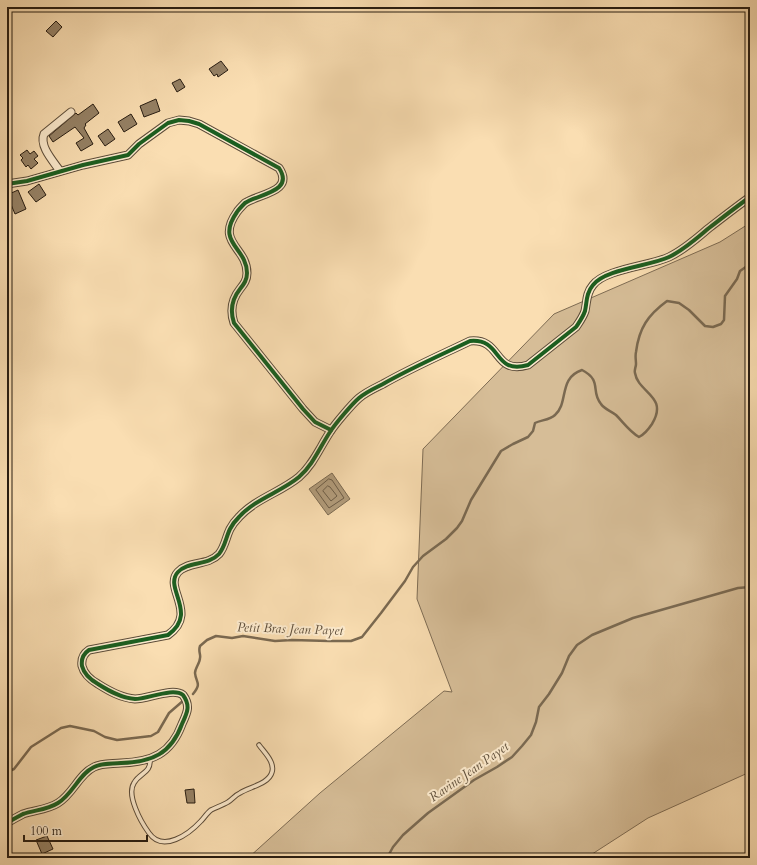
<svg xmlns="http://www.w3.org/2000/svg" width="757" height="865" font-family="Cardo,serif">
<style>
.green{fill:#d6bd97;stroke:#7e6c54}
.water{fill:#b29c7b;stroke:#7a6951}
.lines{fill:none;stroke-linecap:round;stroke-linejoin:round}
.shore{stroke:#6c5c46;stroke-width:1}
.stream{stroke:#7a6951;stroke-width:2.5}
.building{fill:#958165;stroke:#271c11}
.service-casing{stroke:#5c4c39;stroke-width:5.5}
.minor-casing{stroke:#5c4c39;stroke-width:9}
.service{stroke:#fceacd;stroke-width:3.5}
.minor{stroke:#fceacd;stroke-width:7}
.cycleway-casing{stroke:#fceacd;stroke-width:6}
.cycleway{stroke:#1b5e20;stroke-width:4}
.labels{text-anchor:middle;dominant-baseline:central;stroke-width:4;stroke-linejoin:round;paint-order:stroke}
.water-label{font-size:13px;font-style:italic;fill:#5f4f3b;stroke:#fceacd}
</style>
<rect width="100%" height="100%" fill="#fadeb2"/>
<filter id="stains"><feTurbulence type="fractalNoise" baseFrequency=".005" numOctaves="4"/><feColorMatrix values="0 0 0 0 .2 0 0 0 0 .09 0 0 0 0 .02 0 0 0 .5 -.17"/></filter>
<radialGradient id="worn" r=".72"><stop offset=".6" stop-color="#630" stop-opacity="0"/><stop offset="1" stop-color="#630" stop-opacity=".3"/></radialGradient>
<path class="green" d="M750,223V772L648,818L586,858H248L320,793L444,691L452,692L417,599L423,449L554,314L720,242Z"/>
<path class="water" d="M332,473L350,499L328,515L309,489Z"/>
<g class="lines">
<g class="shore">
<path d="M329,479L332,480L344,498L329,508L316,490Z"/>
<path d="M328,486L330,487L337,496L331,501L323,491Z"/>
</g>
<g class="stream">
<path d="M193,694C202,683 196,683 195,673C195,668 200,663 200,658C201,654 198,652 200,646L207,640L216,636L232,638L243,636L275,641L292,640L329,641H351L362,637L381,613L405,581L413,567L423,556L446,539L457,528L462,521L471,500L501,451L513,444L528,437L533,431L535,423C541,420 550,420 555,415C569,403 558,378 582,370C603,381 590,391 601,404C604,409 611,411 616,415C624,423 629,431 639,437C645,434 648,430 652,424C669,396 638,393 635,373C634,370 636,367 636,364C636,360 635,356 636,352C639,328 648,315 667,301L679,303L689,310L705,326L713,327L721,324L724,320L725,296L737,279L740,271L750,264"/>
<path d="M7,772L14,769L31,747L61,728L70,726L94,731L105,737L117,740L151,736L158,732L169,713L184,700"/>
<path d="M387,858L393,847L403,835L428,813L474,780L497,767L512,757L522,746L531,735L536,722L539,707L549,694L562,673L569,656L577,645L592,635L633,618L738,588L750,587"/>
</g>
</g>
<g class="building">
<path d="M56,21L62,27L53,37L46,31Z"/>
<path d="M221,61L228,70L218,77L217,74L214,76L209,69Z"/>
<path d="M180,79L185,87L177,92L172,83Z"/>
<path d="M156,99L160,111L144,117L140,106Z"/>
<path d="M93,104L99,113L85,124L86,125L84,128L93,144L81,151L76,143L84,138L75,127L53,142L49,136L76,113L78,115Z"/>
<path d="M131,114L137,124L124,132L118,122Z"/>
<path d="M108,129L115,139L105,146L98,136Z"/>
<path d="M27,150L30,154L34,151L38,156L34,159L38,163L31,169L28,165L26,167L21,160L23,158L20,155Z"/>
<path d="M39,184L46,195L36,202L28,192Z"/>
<path d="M18,190L26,209L15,214L7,195Z"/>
<path d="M194,789L195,803H187L185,790Z"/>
<path d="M47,836L53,849L42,854L36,840Z"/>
</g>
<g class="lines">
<g class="service-casing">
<path id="service" d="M150,759C151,774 140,772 134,783C126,795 141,822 149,833C163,853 189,834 201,821C204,818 207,813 211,810C217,807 223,805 228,802C232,800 235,795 240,793C249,787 269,784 272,772C275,762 264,752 259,745"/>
</g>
<g class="minor-casing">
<g id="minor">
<path d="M60,171C53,161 39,146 44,134L71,112"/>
<path d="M7,184L27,181L83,165L128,155L139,144L168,123L179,120L189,121L199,124L279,168C295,192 258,194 245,203C243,205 239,209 237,212C215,243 247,247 247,273C247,280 244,284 240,289C232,299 230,311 234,323L303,409L315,422L331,430"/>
<path d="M7,823C12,820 17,817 23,814C34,810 47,810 58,803C73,794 79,774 94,767C102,763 111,764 121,763C152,762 171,754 182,724C187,713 191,706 183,695C173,687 148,699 135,699C121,698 109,691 98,684C91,680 84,674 82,666C81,659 83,654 89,650L168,635C199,613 163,588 178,572C188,561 208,566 219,554C225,547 226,537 230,529C232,525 236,520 239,517C255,499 281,492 299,477C313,465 320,447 330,432C335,424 352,404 359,398C366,392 375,388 383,384C411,368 441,355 470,341C503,338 492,375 528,365L576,327C580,321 583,317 585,311C587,302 586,293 593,285C605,269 650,266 669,257C684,250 697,238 709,228C722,218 736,207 750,197"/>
</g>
</g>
<use href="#service" class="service"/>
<use href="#minor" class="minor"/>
<g class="cycleway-casing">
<g id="cycleway">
<path d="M7,184L27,181L83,165L128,155L139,144L168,123L179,120L189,121L199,124L279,168C295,192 258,194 245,203C243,205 239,209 237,212C215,243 247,247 247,273C247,280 244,284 240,289C232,299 230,311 234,323L303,409L315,422L331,430"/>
<path d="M7,823C12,820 17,817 23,814C34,810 47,810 58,803C73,794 79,774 94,767C102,763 111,764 121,763C152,762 171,754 182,724C187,713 191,706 183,695C173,687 148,699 135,699C121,698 109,691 98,684C91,680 84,674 82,666C81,659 83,654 89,650L168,635C199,613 163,588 178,572C188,561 208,566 219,554C225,547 226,537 230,529C232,525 236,520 239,517C255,499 281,492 299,477C313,465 320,447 330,432C335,424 352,404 359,398C366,392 375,388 383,384C411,368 441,355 470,341C503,338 492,375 528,365L576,327C580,321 583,317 585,311C587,302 586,293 593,285C605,269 650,266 669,257C684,250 697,238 709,228C722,218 736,207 750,197"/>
</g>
</g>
<use href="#cycleway" class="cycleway"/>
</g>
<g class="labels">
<g class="water-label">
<text transform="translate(290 629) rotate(2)">Petit Bras Jean Payet</text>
<text transform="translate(469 772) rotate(-35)">Ravine Jean Payet</text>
</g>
</g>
<rect width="757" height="865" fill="none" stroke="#fadeb2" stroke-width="24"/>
<rect x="8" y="8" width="741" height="849" fill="none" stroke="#271c11" stroke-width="2"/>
<rect x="12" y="12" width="733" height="841" fill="none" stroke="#271c11"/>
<path d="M24 835v6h123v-6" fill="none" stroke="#271c11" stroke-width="2"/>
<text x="30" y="835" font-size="12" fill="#271c11" stroke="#fceacd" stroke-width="3" paint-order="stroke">100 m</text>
<rect width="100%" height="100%" filter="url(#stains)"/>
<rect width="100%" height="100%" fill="url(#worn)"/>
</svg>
